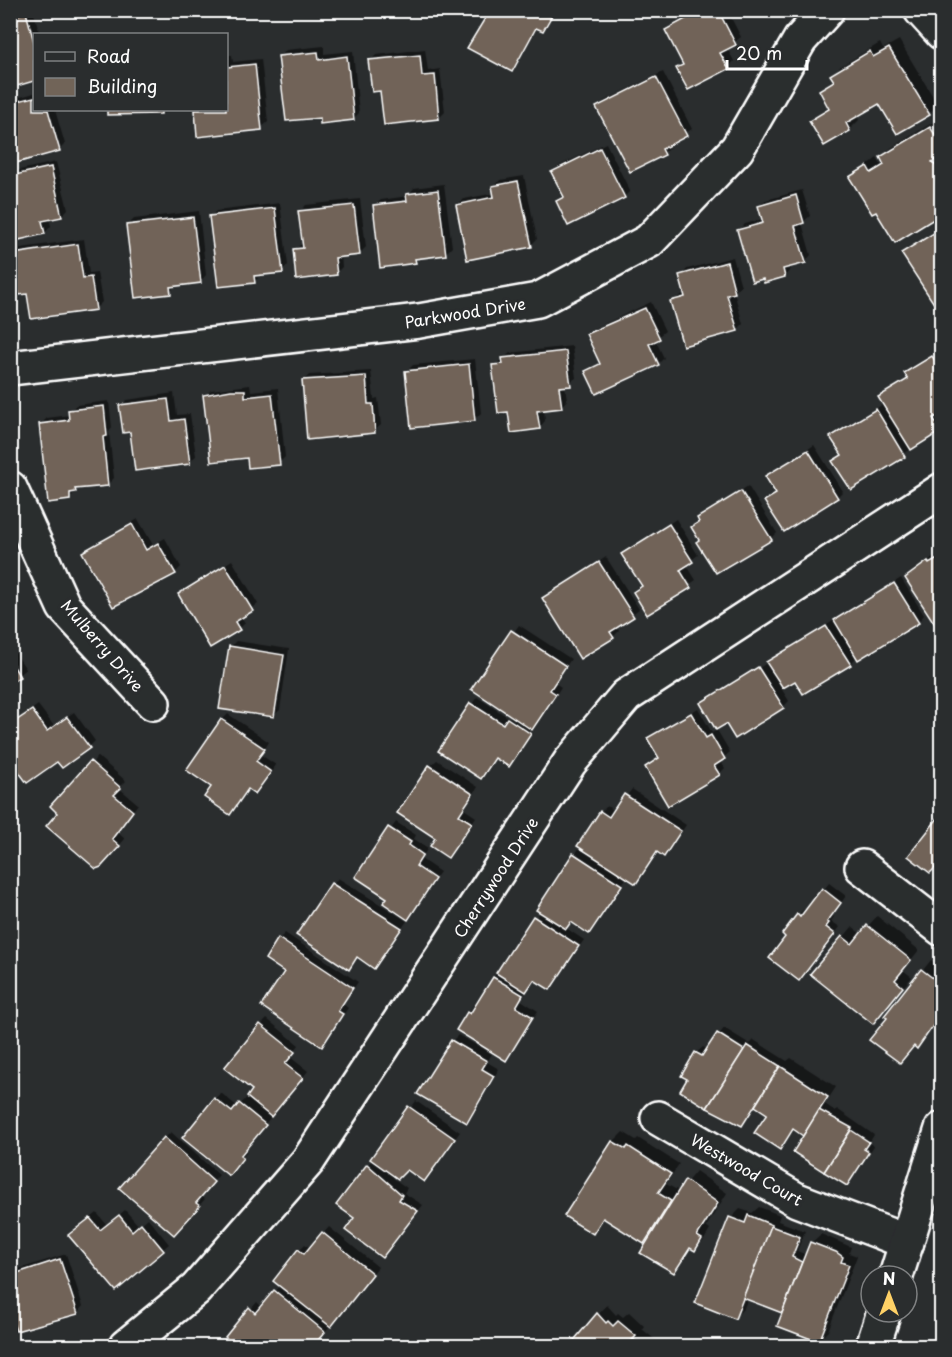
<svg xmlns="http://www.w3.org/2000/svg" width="952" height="1357" font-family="'Playpen Sans',sans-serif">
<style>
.shadow{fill:#0007}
.building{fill:#716458;stroke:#fff;stroke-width:1.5}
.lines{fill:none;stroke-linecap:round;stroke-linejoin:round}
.minor-casing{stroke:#fff;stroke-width:38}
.minor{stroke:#2a2d2e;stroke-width:33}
.labels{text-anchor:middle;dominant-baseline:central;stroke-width:6;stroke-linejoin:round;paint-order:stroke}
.street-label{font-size:16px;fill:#fff;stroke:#2a2d2e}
</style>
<rect width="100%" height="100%" fill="#2a2d2e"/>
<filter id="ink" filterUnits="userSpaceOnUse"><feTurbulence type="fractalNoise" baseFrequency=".0167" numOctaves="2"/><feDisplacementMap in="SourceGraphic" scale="12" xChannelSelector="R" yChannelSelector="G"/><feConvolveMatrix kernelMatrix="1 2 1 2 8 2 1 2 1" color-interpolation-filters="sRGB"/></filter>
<g filter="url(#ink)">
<g class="shadow">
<path d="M20,10H33L40,34H34V79L10,86V13Z"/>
<path d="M489,10H556L543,30L538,27L511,70L469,47Z"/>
<path d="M699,10H727L741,37L727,48L734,61L728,68H678L683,63L666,30Z"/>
<path d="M899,40L938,105L929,114L879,102L856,115L859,120L849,130L811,121L830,106L820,90L834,79L832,75L841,66L880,43L883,49Z"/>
<path d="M324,46V54L353,51L359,113L353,119L321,116L280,57L286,50Z"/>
<path d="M425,49L428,71L440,69L445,112L439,118L381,89L370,61L376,55Z"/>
<path d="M226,55H232L233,62L261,59L268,122L261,128L199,135L196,110H226Z"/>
<path d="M663,72L692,129L668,144L670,147L664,153L598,107L604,101Z"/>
<path d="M10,91L14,99L34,93V110H55L65,144L59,150L10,145Z"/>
<path d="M108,110H164L160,113L108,114Z"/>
<path d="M940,118L942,212L876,210L851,178L877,158L881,165L884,163L881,158L891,148Z"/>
<path d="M606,143L630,191L624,197L557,201L565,194L553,172L559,166Z"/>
<path d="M56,162L68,209L62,215L49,218L51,226L45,233L10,238V172Z"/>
<path d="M524,176L537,239L531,245L457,206L464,199L495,193L494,187L500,180Z"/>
<path d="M444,184L452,247L445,254L421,256L415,262L374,206L381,200L408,196L414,188Z"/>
<path d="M802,190L810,216L802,223L811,255L805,262L790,266L791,269L785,276L739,230L745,224L763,219L759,206L766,200Z"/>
<path d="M360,199L366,247L359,254L341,255L342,267L336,273L294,250L303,243L300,211L306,205Z"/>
<path d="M280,203L288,265L282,272L261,275L255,281L210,217L216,211Z"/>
<path d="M199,211L206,275L200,282L176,284L170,293L128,225L134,219Z"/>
<path d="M942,226V314L903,253Z"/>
<path d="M84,239L89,273L97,272L102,302L96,308L28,292L14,255L21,248Z"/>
<path d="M733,257L741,286L734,292L743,324L737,330L672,301L685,293L681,276L687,269Z"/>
<path d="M651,302L665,331L655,339L664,358L658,364L587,371L601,362L587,335L594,329Z"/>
<path d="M572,346L576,378L565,385L567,400L561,407L544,408L545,421L539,428L509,410L494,366L510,353Z"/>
<path d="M939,351L942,356V429L851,488L834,461L843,454L832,438L883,404L880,398L886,392L909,378L906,373L912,367Z"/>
<path d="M475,359L481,413L474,420L407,371L413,365Z"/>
<path d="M371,371L374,399L378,398L381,425L374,431L303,381L309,375Z"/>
<path d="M250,385L251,391L278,388L285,457L279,463L249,457L205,396L211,390Z"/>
<path d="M174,393L177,415L190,414L196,456L189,462L131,430L121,406L127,400Z"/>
<path d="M109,401L112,428L109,432L114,478L108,484L78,487L70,499L41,424L47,418L70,415V411L76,405Z"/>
<path d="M814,445L843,491L837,497L766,502L777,493L767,477Z"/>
<path d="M748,486L777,533L771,539H700L693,527L699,519Z"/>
<path d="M138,519L153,545L165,538L181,567L175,573L83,552Z"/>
<path d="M676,519L698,555L686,564L696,580L648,613L635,592L642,585L623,555Z"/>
<path d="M942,555V630L907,578L934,556L936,559Z"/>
<path d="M606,557L639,609L616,626L619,631L613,637L544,598Z"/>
<path d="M232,560L258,604L241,616L245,623L239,629L179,594Z"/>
<path d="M901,578L924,615L918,622L859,658L858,656L850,664L795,679L781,688L789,701L783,707L726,722L702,704Z"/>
<path d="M519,625L571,659L555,683L561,687L515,759L509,765L496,757L481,777L440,750L477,697L509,718L512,715L473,689Z"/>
<path d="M236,641L289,649L280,710L273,716L230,647Z"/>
<path d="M10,645L26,669L10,681Z"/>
<path d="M10,691L19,705L10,713Z"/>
<path d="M38,705L54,726L74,712L95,741L89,747L10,725Z"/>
<path d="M698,708L712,733L717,730L730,752L720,761L725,768L719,774L647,767L660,756L649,739Z"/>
<path d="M228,714L269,742L261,755L276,765L261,786L255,792L249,788L230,813L213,786L222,720Z"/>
<path d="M97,756L126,781L119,788L138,804L117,832L125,839L107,859L60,813Z"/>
<path d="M437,760L478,787L464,809L476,817L448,856L430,766Z"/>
<path d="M632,789L686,825L670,849L664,855L658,851L635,882L627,877L589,932L572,921L566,928L584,940L550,988L535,979L528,987L521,1000L538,1011L506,1059L468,1013L541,911L601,812L607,806L615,811Z"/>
<path d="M396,822L416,835L414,839L428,848L421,859L440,872L407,918L389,898L357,877Z"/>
<path d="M338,878L407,921L374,967L359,956L349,968L298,935Z"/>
<path d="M829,883L846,896L832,915L834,917L831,921L840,927L805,973L798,915L804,909L807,911Z"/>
<path d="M877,916L919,950L903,970L912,977L873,1022L813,974L852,927L861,934Z"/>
<path d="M285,933L358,982L343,1004L348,1008L322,1045L286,972L279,939Z"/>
<path d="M931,960L942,969V1016L917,1047L886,1016Z"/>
<path d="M267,1019L299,1045L290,1057L308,1071L245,1149L247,1152L234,1168L215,1099L221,1093L238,1107L254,1090L261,1025Z"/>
<path d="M724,1028L750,1044L754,1040L787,1061L791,1058L836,1087L825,1104L835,1111L837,1109L874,1135L869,1143L874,1146L847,1184L795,1151L805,1136L795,1129L780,1148L769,1113L756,1105L742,1124L689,1079L696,1053L703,1047L708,1050Z"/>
<path d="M458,1035L492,1054L487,1062L499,1069L467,1121L452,1041Z"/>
<path d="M416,1101L460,1132L424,1180L407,1168L393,1178L407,1188L404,1193L423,1205L382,1256L356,1218L368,1165Z"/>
<path d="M171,1132L219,1175L201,1196L205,1199L180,1227L165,1138Z"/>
<path d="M623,1132L636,1140L638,1138L679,1164L666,1184L679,1191L696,1171L727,1193L706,1227L710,1230L704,1240L695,1249L692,1247L673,1271L647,1244L605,1218L593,1232L566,1216L613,1142Z"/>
<path d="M759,1207L780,1215L778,1221L805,1231L797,1251L807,1255L811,1243L821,1234L851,1247L849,1253L857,1256L828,1331L818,1341L786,1306L782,1311L748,1298L744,1308L735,1317L731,1218L740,1209L752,1213Z"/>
<path d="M125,1210L139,1226L148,1218L169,1244L116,1289L76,1230L97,1213L107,1225Z"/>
<path d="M329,1227L378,1267L337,1319L311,1346H238L227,1337L257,1302L262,1307L281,1285L299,1250L305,1244L310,1248Z"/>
<path d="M66,1254L83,1306L77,1313L10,1309V1294L18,1290L13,1275L19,1269Z"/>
<path d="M607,1305L616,1315L618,1313L623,1317L629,1312L644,1326L642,1329L663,1346H570Z"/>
</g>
<g class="building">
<path d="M490,10H555L543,31L536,28L512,72L467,48Z"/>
<path d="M702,10H718L736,45L720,53L729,69L688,90L676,68L683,65L665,30Z"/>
<path d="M26,12L34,42V81L10,88V17Z"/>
<path d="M889,48L930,115L897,134L879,104L846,123L850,131L824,146L809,121L829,109L819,90L834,81L830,75L870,51L873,57Z"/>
<path d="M318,52L319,60L347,56L354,120L320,124V118L286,121L278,56Z"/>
<path d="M420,55L422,76L435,75L439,119L384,125L380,91L372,92L368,60Z"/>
<path d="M226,64L227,67L255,64L262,130L197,137L195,110H226Z"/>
<path d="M656,77L687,136L662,149L665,155L630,172L596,107Z"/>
<path d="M34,97V110H48L60,151L16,163L10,146V103Z"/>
<path d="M107,110H161V114L107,115Z"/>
<path d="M930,127L942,145V156L932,162L942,173V214L895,243L876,212L872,214L849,177L867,166L871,173L884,165L880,157Z"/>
<path d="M600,148L625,198L568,226L556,201L564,197L551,172Z"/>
<path d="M51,167L62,217L42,221L45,234L10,242V176Z"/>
<path d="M518,181L532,247L467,260L456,205L494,197L492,186Z"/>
<path d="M438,190L446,255L415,259L416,263L380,268L373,205L407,201L406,194Z"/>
<path d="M796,195L804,223L795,226L806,263L783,269L785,277L764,283L763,279L752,282L737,230L763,223L758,206Z"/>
<path d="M354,205L360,255L335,258L337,275L296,280L293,249L303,248L298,211Z"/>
<path d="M275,208L283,273L254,276L255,283L218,287L209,216Z"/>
<path d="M193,217L201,283L170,287L171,294L135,298L126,225Z"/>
<path d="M942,228V316L901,253Z"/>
<path d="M78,244L83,278L91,277L96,310L31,319L27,294L19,295L13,254Z"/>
<path d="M727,262L735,293L727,295L738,331L683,346L670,301L685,297L679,275Z"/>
<path d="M645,308L660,339L649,344L659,365L596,394L585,371L600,364L586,334Z"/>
<path d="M566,351L571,386L559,387L562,408L537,411L540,429L511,433L508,412L498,413L492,365L503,364L502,358Z"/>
<path d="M932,356L942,371V422L938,416L933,418L941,431L911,450L878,397L908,379L904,373Z"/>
<path d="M469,364L475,421L411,428L405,371Z"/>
<path d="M366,376L368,404H373L375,433L307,440L302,380Z"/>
<path d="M231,390H245V397L272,394L280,465L248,468L247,458L211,462L203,395Z"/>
<path d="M168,399L171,421L184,419L190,464L135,471L130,432L123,433L119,405Z"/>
<path d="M104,406L107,436L103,437L108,486L75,489L76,492L70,493V500L48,503L39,424L69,420L68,410Z"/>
<path d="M876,409L905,457L851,490L832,461L842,455L830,437Z"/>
<path d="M808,450L838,498L784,532L764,501L776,494L765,476Z"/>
<path d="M741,491L772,540L716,573L696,542L699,540L691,527L699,522L697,518Z"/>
<path d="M132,524L146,550L158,543L176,574L113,607L82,552Z"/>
<path d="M669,524L693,562L680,570L691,588L647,615L633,592L642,586L621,554Z"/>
<path d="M941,557L942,632H940L905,578L928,561L929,564Z"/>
<path d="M599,562L634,617L610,632L614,638L580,659L542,598Z"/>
<path d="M225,565L253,611L235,622L240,630L210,648L178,594Z"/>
<path d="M894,583L919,623L858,660L834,620Z"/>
<path d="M826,626L851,665L803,694L795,681L783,688L766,662Z"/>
<path d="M511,630L566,666L550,690L556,694L532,730L471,689Z"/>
<path d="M229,646L284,655L274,717L219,709Z"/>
<path d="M10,660L20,677L10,683Z"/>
<path d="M758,667L784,708L735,739L726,724L716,730L700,703Z"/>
<path d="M470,703L503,724L507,718L531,734L509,767L495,758L481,779L438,751Z"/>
<path d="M32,710L47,731L67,717L90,748L62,768L57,762L27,783L10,760V725Z"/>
<path d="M691,713L706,738L711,735L725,759L714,766L720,775L668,806L645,767L659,758L647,738Z"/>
<path d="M221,719L265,749L256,761L271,772L255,794L248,789L230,815L204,797L211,787L186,770Z"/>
<path d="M90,761L121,788L114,795L133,811L112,839L120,846L101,867L96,869L46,826L57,813L50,806Z"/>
<path d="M429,765L473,794L459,815L472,823L448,858L430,846L435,838L397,813Z"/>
<path d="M624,794L681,831L664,857L657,852L636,884L577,846L600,811L609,817Z"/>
<path d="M942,813V861L930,873L908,856Z"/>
<path d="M388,827L411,842L409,845L423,855L416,866L435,879L408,920L383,903L387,898L355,877Z"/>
<path d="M573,853L622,885L589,934L571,922L566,929L536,910Z"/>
<path d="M331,883L402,928L374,969L357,957L349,970L296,935Z"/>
<path d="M822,888L841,903L827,922L829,923L826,927L835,934L799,981L769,958L785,937L782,934L797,914L800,917Z"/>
<path d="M533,916L579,946L550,990L534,980L526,992L496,973Z"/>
<path d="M867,925L911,960L895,980L903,987L873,1024L810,974L842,936L852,944Z"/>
<path d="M278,938L353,988L338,1011L343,1014L322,1047L261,1006L284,972L265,959Z"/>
<path d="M921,969L942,985V1013L917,1049L914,1046L900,1063L869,1040L887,1018L884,1016Z"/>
<path d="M493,977L523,995L516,1007L533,1017L506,1061L456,1030L467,1012L470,1014Z"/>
<path d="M260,1024L295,1052L285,1064L303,1078L271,1117L247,1097L252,1090L224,1068Z"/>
<path d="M717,1033L744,1050L707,1108L680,1091L687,1079L681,1076L695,1052L702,1056Z"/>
<path d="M451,1040L487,1061L482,1069L494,1076L467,1123L417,1094Z"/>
<path d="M747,1045L780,1066L742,1126L707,1108Z"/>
<path d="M780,1066L828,1097L803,1136L793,1129L780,1150L754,1133L767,1114L755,1106Z"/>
<path d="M214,1098L232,1112L239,1103L266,1125L240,1156L243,1158L229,1176L182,1138Z"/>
<path d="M408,1106L455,1139L424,1182L407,1170L398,1179L370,1159Z"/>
<path d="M819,1110L852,1128L824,1172L793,1152Z"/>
<path d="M851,1130L869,1142L864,1149L869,1152L847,1186L824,1172Z"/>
<path d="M164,1137L214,1182L196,1203L200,1206L174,1235L119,1188Z"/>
<path d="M612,1141L626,1149L628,1146L671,1174L658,1193L671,1201L644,1244L603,1218L593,1234L564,1216Z"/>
<path d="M367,1164L402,1195L399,1200L418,1211L382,1258L345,1230L354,1218L336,1205Z"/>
<path d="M685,1180L718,1203L697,1236L702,1239L695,1251L690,1248L674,1273L640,1253Z"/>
<path d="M119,1215L132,1231L141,1223L164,1251L116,1291L68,1235L90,1218L100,1230Z"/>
<path d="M748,1215L772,1225L735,1319L695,1303L729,1217L745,1223Z"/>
<path d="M771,1226L800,1237L792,1257L802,1262L782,1313L743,1298Z"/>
<path d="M322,1232L373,1274L331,1327L273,1281L298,1249L304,1254Z"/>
<path d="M810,1242L836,1252L843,1257L841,1262L849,1265L819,1342L777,1326Z"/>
<path d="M60,1259L78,1314L16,1331L10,1314V1296L18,1294L11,1275Z"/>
<path d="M274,1290L325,1332L313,1346H236L225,1337L249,1307L255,1313Z"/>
<path d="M597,1313L606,1323L608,1321L613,1326L618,1321L636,1336L627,1346H569Z"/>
<path d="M633,1339L643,1346H627Z"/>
</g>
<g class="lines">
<g class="minor-casing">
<g id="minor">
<path d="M921,10L942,33"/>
<path d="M10,368L419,321L538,300L649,241L737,149L800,40L827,10"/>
<path d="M10,488L64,607L153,703"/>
<path d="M862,867L942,929"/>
<path d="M658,1118L797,1200L907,1242"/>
<path d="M896,1276L942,1129"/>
<path d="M126,1346L196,1289L308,1161L570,762L626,696L942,490"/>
<path d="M873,1346L884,1312"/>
</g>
</g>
<use href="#minor" class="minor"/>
</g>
</g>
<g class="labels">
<g class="street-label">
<text transform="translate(465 312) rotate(-9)">Parkwood Drive</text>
<text transform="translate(103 645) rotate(49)">Mulberry Drive</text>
<text transform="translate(495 877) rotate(-57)">Cherrywood Drive</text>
<text transform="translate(747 1169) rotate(30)">Westwood Court</text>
</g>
</g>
<rect width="952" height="1357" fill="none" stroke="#2a2d2e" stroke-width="36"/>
<rect x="18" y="18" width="916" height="1321" fill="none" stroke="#fff" stroke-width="2" filter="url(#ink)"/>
<rect x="33" y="33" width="195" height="78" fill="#2a2d2e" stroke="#7f8182" stroke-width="1.5"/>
<rect x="45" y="52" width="30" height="9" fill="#2a2d2e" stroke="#7f8182" stroke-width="1.5"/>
<text x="87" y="63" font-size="18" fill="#ffffff">Road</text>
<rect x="45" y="78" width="30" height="18" fill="#716458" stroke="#7f8182" stroke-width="1.5"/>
<text x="87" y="93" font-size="18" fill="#ffffff">Building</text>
<g transform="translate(889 1294)"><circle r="28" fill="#2a2d2e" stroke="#7f8182" stroke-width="1.5"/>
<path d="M0-4.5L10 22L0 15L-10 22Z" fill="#ffd166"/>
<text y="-9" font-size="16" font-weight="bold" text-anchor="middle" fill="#ffffff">N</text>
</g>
<path d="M727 60v9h80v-9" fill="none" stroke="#ffffff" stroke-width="3"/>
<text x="736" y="60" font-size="18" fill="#ffffff" stroke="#2a2d2e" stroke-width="4.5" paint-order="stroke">20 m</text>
</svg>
